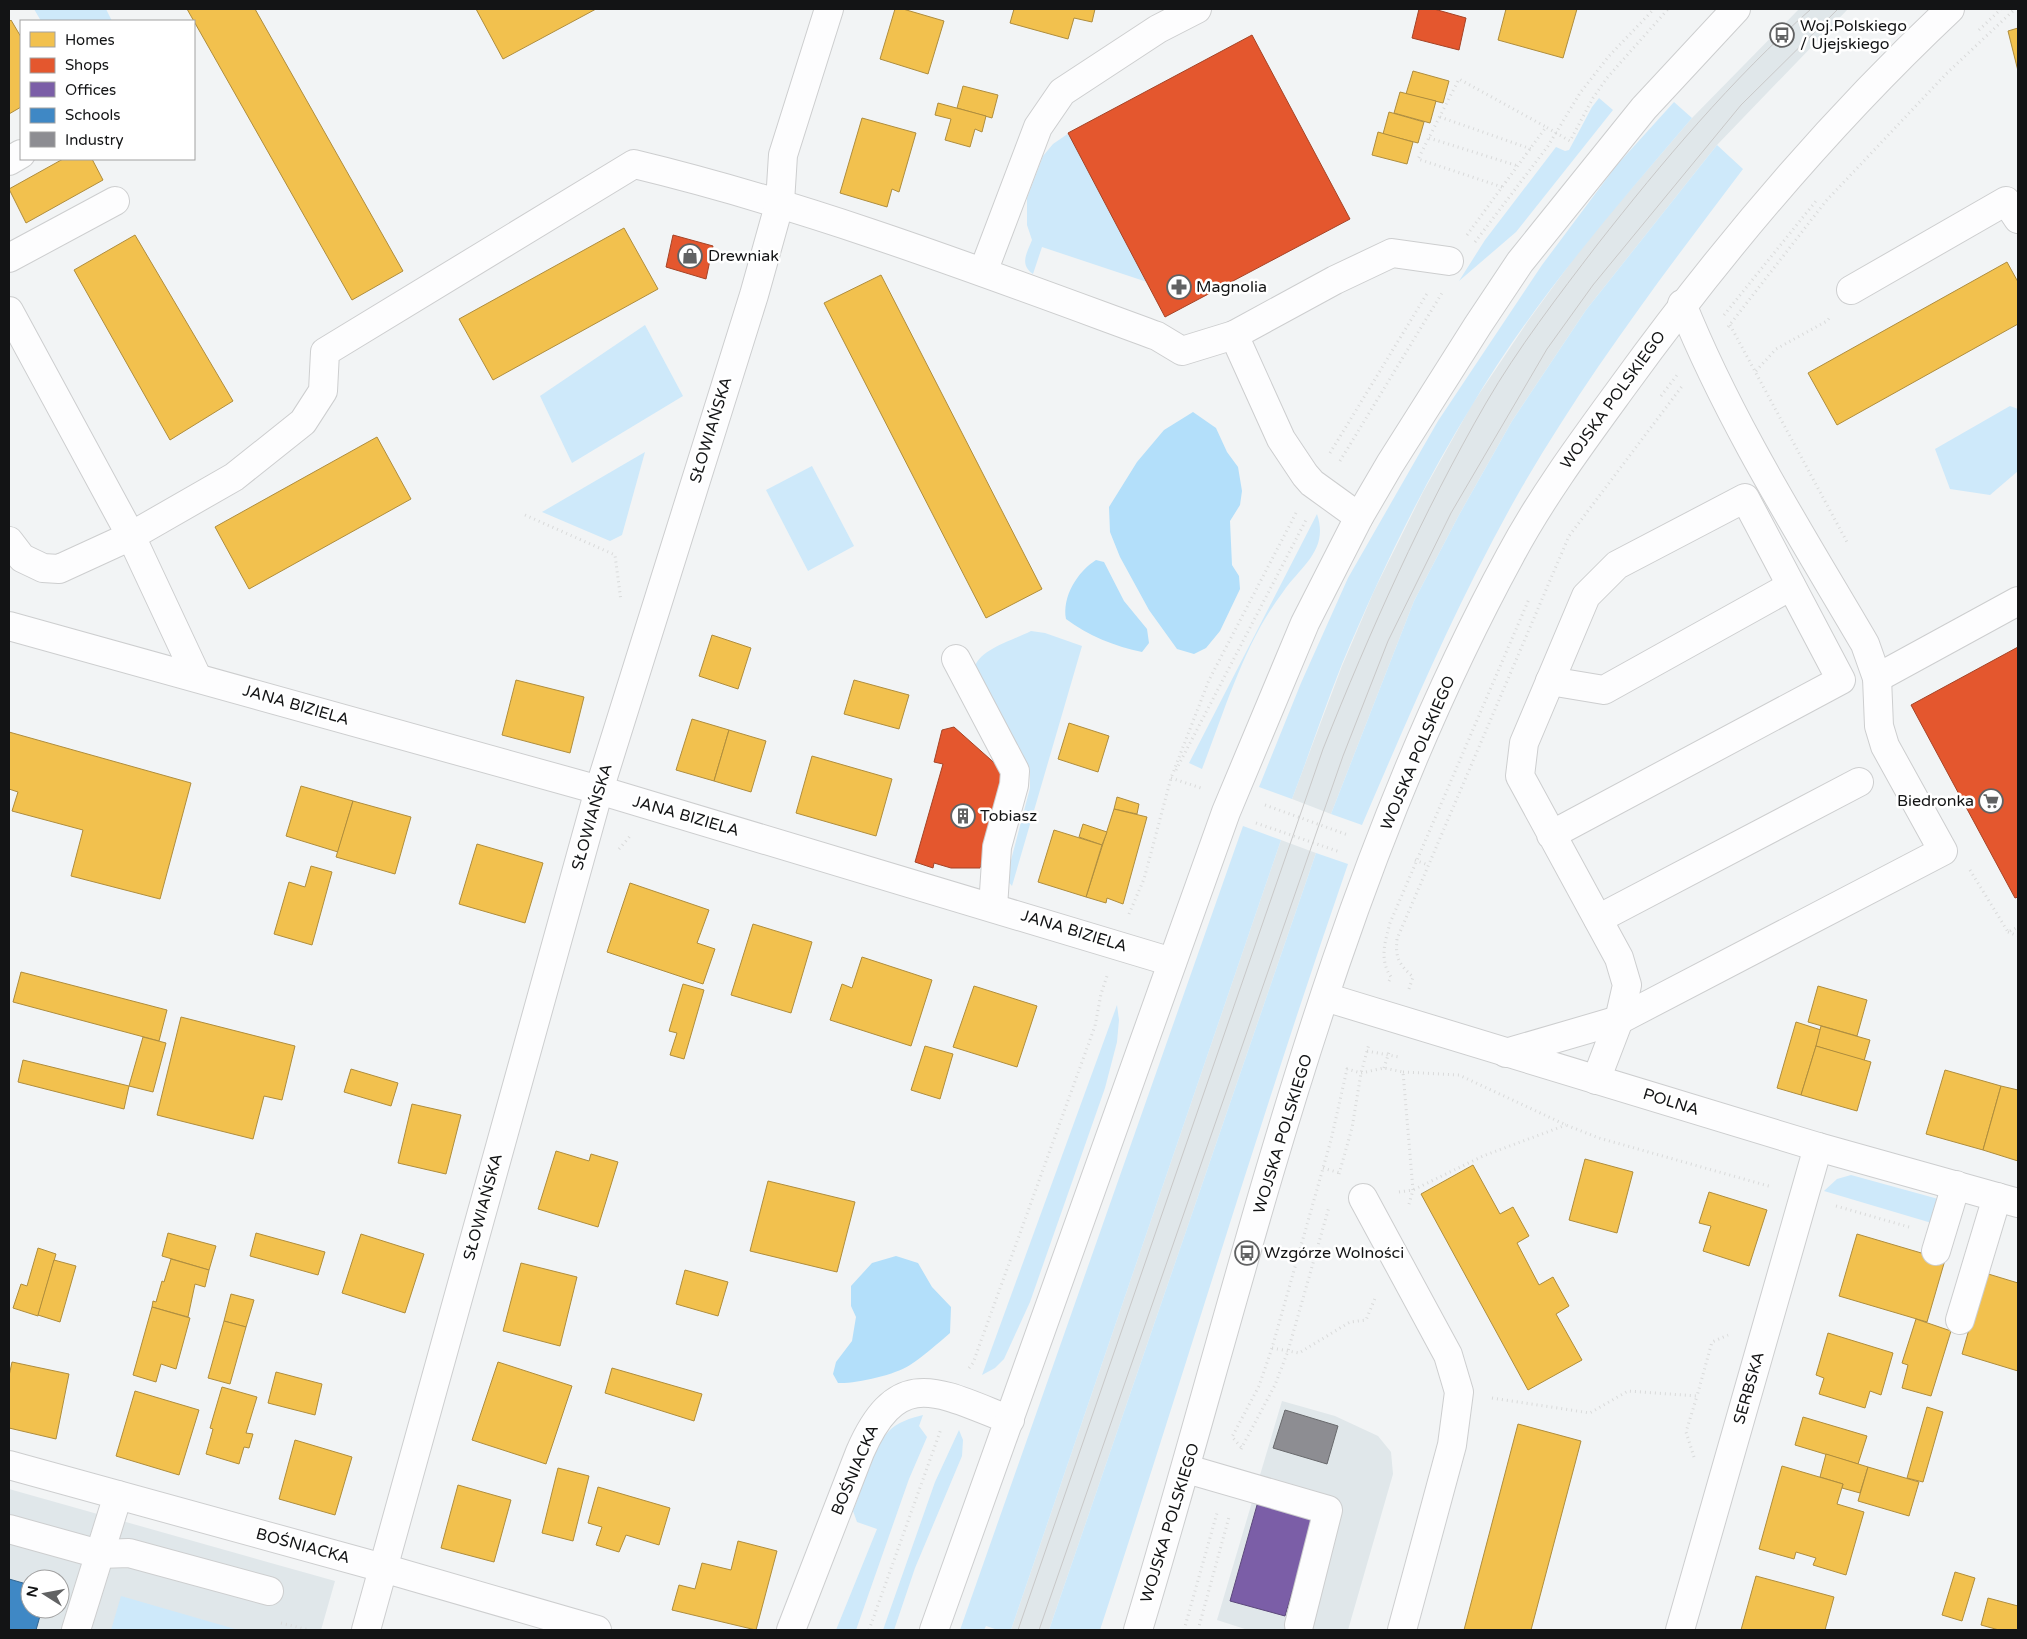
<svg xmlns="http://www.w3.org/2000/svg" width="2027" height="1639" font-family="'Varela Round',sans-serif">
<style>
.built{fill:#e0e7ea;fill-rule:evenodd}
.green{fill:#cee9fa}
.forest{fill:#b3dffa}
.homes{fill:#f2c14e;stroke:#af8d3d}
.shops{fill:#e4572e;stroke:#a54326}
.offices{fill:#7b5ea7;stroke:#5c487b}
.schools{fill:#3f88c5;stroke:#326590}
.industry{fill:#8d8d92;stroke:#68696c}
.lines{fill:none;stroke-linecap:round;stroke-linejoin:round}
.minor-casing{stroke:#cdcecf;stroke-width:30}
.path{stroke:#d9dada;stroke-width:3;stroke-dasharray:1 4;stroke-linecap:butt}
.minor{stroke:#fdfdfe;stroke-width:28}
.tram{stroke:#c8c8c8;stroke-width:1}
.labels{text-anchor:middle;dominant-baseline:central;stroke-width:5;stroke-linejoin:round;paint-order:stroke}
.poi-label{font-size:16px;fill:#131415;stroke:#fff;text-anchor:start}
.street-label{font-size:16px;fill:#131415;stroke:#fff}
</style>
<rect width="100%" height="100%" fill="#f2f4f5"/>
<g class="built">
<path d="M1799,9H1848L1717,145L1586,310L1512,421L1459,515L1414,601L1331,814L1292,799L1342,666L1374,591L1423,492L1471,406L1528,321L1588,239L1692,118Z"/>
<path d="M1281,840L1316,853L1049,1630H1011Z"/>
<path d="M1282,1401L1335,1416L1378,1436L1391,1452L1393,1474L1348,1630H1248L1217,1620Z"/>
<path d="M9,1489L335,1581L321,1630H9ZM30,1579H60V1609H30Z"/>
</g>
<g class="green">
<path d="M34,9H106L112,21H41Z"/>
<path d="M1599,98L1613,110L1516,232L1459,281L1485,240L1556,147L1565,151L1569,150L1592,107Z"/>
<path d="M1674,102L1692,118C1613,210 1533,302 1471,407C1421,488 1379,576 1342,664C1324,709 1309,755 1292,799L1259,787L1301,683L1348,578L1438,421L1542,265L1616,166Z"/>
<path d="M1069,133L1147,282L1042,247L1033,274C1019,264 1027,253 1032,240L1027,225V198L1043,156L1053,144Z"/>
<path d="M1717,145L1743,169C1665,272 1587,375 1522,487C1460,595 1411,711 1362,825L1331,814L1414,601L1459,515L1512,421L1586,310Z"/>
<path d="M645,325L683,396L572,463L540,396Z"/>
<path d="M2010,406L2018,409V471L1990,495L1950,489L1935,449Z"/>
<path d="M645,452L622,535L610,541L542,512Z"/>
<path d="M812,466L854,546L808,571L766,490Z"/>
<path d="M1317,514C1329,550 1302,565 1283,592C1244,643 1225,710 1202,769L1189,763Z"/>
<path d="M1031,631L1045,633L1082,646L1012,886L1006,879L1030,788V773L975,666C982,648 1014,640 1031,631Z"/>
<path d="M1243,826L1281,840L1011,1630H998L986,1626L984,1630H960Z"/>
<path d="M1316,853L1348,864C1260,1118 1184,1375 1100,1630H1049Z"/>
<path d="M1117,1005L1119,1020L1117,1042L1105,1088L1030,1302L1004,1359L995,1368L982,1375Z"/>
<path d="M1851,1175L1942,1200L1935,1224L1824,1191L1837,1179Z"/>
<path d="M923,1415L919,1426L927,1437L909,1479L856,1630H836L877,1529L857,1522L853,1511C862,1490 874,1447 888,1432C897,1422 911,1418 923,1415Z"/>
<path d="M959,1430L963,1440L962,1456L915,1568L894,1630H883L935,1482Z"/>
<path d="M121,1596L235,1629L234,1630H111Z"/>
</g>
<g class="forest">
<path d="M1193,412L1216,428L1227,452L1238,467L1242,491L1240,505L1230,521L1232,565L1239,576L1240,589L1220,631L1206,648L1194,654L1177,649L1149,610L1120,557L1110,532L1109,507L1137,462L1164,430Z"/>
<path d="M1096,560L1104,562L1124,601L1147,629L1149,643L1142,652C1116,647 1087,635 1066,619C1062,597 1077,572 1096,560Z"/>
<path d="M896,1256L918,1263L932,1287L951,1307L950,1333C937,1344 924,1356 910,1365C895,1375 855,1384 838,1383L833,1374L836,1362L852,1341L856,1317L851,1306V1286L872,1263Z"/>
</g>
<g class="homes">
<path d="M187,9H255L403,271L352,300Z"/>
<path d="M476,9H596L503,59Z"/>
<path d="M895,9H903L944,21L928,74L880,59Z"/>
<path d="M1014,9H1095L1092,22L1074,18L1068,39L1010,23Z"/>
<path d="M1506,9H1577L1563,58L1498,40Z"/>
<path d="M11,20L21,37V107L9,114V22Z"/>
<path d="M2018,28V71L2008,31Z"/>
<path d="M1413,71L1449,81L1443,103L1406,94Z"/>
<path d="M963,86L998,95L992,118L957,108Z"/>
<path d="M1400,92L1436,101L1430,123L1394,113Z"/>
<path d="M938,103L986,116L982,132L975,129L970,147L945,140L951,119L935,115Z"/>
<path d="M1389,112L1424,122L1418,143L1383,134Z"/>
<path d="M862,118L916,133L899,192L892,189L887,207L840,193Z"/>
<path d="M1378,132L1413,142L1407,164L1372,155Z"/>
<path d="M63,159H92L103,180L26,223L9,189Z"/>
<path d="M624,228L658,289L493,380L459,319Z"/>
<path d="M135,235L233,401L170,440L74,270Z"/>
<path d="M2007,262L2018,282V324L1837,425L1808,373Z"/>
<path d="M881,275L1042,589L986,618L824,303Z"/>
<path d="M377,437L411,499L249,589L215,527Z"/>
<path d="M712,635L751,648L738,689L699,676Z"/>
<path d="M516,680L584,697L570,753L502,735Z"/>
<path d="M854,680L909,695L899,729L844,714Z"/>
<path d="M692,719L729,730L714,781L676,770Z"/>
<path d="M1069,723L1109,736L1098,772L1058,759Z"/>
<path d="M729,730L766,741L751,792L714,781Z"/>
<path d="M9,732L191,783L160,899L71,876L83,830L12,811L18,792L9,789Z"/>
<path d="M812,756L892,779L876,836L796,813Z"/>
<path d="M301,786L353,801L338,852L286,836Z"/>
<path d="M1117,797L1139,804L1137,814L1114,809Z"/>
<path d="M353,801L411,817L395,874L336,857Z"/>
<path d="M1114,809L1147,817L1123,904L1107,898L1106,903L1086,897Z"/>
<path d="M1083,824L1107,832L1102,845L1079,837Z"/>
<path d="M1054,830L1102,845L1086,897L1038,882Z"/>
<path d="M477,844L543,863L525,923L459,904Z"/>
<path d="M311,866L332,872L312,945L274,934L289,882L305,887Z"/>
<path d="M630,883L709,910L697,943L715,949L703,984L607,952Z"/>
<path d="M753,924L812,942L791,1013L731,995Z"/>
<path d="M862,957L932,980L911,1046L830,1020L842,984L852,988Z"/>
<path d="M21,972L167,1010L159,1041L13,1002Z"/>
<path d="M683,984L704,990L684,1059L670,1055L677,1033L669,1031Z"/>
<path d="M974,986L1037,1006L1017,1067L953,1047Z"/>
<path d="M1818,986L1867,1000L1857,1036L1808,1022Z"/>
<path d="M181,1017L295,1046L282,1100L264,1096L253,1139L157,1115Z"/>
<path d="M1796,1022L1821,1030L1801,1095L1777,1088Z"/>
<path d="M1821,1026L1870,1040L1864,1061L1816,1046Z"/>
<path d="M143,1037L166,1043L153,1092L129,1086Z"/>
<path d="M925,1046L953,1054L940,1099L911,1090Z"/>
<path d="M1816,1046L1871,1062L1857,1111L1801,1095Z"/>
<path d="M23,1060L129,1086L124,1109L18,1082Z"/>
<path d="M351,1069L398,1083L391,1106L344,1092Z"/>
<path d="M1945,1070L2001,1086L1983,1150L1926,1134Z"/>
<path d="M2001,1086L2018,1090V1161L1983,1150Z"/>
<path d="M412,1104L461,1115L446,1174L398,1163Z"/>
<path d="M556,1151L589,1161L591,1154L618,1162L598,1227L538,1209Z"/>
<path d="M1585,1159L1633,1172L1617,1233L1569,1220Z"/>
<path d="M1473,1165L1500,1214L1513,1207L1529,1236L1517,1243L1539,1285L1553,1277L1569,1306L1556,1314L1582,1360L1528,1390L1421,1194Z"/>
<path d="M768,1181L855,1202L837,1272L750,1251Z"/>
<path d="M1709,1192L1767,1210L1749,1266L1703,1251L1711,1226L1699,1223Z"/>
<path d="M168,1233L216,1246L209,1270L162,1256Z"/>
<path d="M256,1233L325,1252L318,1275L250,1256Z"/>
<path d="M361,1234L424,1254L405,1313L342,1293Z"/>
<path d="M1857,1234L1945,1260L1927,1322L1839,1296Z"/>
<path d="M38,1248L56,1254L38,1316L13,1308L21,1284L27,1286Z"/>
<path d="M171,1259L209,1270L205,1287L195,1284L188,1317L152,1307L153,1301L156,1302L162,1281L164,1282Z"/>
<path d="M54,1260L76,1266L60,1322L38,1315Z"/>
<path d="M521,1263L577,1277L560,1346L503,1331Z"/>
<path d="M685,1270L728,1282L718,1316L676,1304Z"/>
<path d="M1985,1273L2018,1283V1371L1962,1354Z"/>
<path d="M231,1294L254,1300L246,1327L224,1321Z"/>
<path d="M152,1307L190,1318L176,1369L161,1364L156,1382L133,1375Z"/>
<path d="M1916,1319L1951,1331L1931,1396L1902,1388L1908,1365L1902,1363Z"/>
<path d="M224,1321L246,1327L230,1384L208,1378Z"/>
<path d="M1828,1333L1893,1353L1881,1395L1870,1391L1865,1408L1819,1394L1824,1378L1816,1375Z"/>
<path d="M12,1362L69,1374L56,1439L9,1428V1376Z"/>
<path d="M498,1362L572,1386L546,1464L472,1440Z"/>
<path d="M612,1368L702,1394L694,1421L605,1393Z"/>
<path d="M276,1372L322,1384L315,1415L268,1403Z"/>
<path d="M222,1387L257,1397L246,1433L253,1434L249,1448L244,1447L239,1464L206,1454L213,1429L210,1428Z"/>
<path d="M135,1391L199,1410L179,1475L116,1456Z"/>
<path d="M1927,1407L1943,1412L1923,1482L1907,1478Z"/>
<path d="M1803,1417L1867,1436L1858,1464L1795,1445Z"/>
<path d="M1518,1424L1581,1441L1531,1630H1464Z"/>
<path d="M295,1440L352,1457L335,1515L279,1499Z"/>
<path d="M1826,1454L1868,1467L1860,1493L1842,1488L1843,1484L1820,1477Z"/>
<path d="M1782,1466L1843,1484L1837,1504L1864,1512L1846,1575L1813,1565L1816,1558L1796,1552L1794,1559L1759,1549Z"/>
<path d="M1868,1467L1919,1482L1909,1516L1858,1501Z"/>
<path d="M558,1468L589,1476L573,1541L542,1533Z"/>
<path d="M458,1485L511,1500L494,1562L441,1548Z"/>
<path d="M598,1487L670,1508L659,1545L626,1535L619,1552L596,1545L602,1527L588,1523Z"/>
<path d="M738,1541L777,1551L756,1630L672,1610L679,1585L695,1589L702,1563L731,1570Z"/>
<path d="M1955,1572L1975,1578L1962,1621L1942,1615Z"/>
<path d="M1756,1576L1834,1597L1825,1630H1741Z"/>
<path d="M1988,1598L2018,1606V1630H1999L1981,1625Z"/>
</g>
<g class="shops">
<path d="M1419,9H1434L1466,18L1459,50L1412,38Z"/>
<path d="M1252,35L1350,219L1165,317L1068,133Z"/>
<path d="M673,235L713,246L706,279L666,267Z"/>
<path d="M2018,647V897L2015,898L1911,705Z"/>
<path d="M954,727L1009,776L980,868H951L934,863L933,868L915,862L943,764L934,762L942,730Z"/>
</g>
<path class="offices" d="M1259,1498L1315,1514L1285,1616L1230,1601Z"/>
<path class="schools" d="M9,1579L30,1585V1609H42L36,1630H9Z"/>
<path class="industry" d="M1285,1410L1338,1426L1327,1464L1273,1448Z"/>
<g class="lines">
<g class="minor-casing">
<g id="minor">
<path d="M9,161L21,154"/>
<path d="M9,258L115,201"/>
<path d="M983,272L1038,127L1062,92L1158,29L1197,9"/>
<path d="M1851,290L2006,201L2018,219"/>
<path d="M9,311L131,536L197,677"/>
<path d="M1359,517L1312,483L1305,475L1281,439L1234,335L1335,280L1392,253L1449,261"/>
<path d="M9,541L22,558L43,568L59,569L131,536L234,477L303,422L323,391L325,352L634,164C813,207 985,273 1157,336L1182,351L1234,335"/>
<path d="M9,626L599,790L1172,962"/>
<path d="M956,659L1015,771L1014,785L997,847L993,907"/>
<path d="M1877,678L2018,601"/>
<path d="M1550,681L1604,690L1791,586"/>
<path d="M1551,835L1841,680L1745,498L1617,565L1586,596L1524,743L1520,776L1619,958L1627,985L1619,1020L1596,1080"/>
<path d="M1598,919L1859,782"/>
<path d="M1325,997L1818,1147L2018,1203"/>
<path d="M1506,1053L1619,1020L1943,851L1885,746L1879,726L1877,678L1865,644C1800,533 1730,423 1682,304"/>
<path d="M1363,1198L1448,1355L1459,1392L1452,1445L1402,1630"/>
<path d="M1936,1251L1956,1185"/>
<path d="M1960,1320L1997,1197"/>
<path d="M9,1465L383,1568L597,1630"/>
<path d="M1187,1469L1328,1510L1299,1625"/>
<path d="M9,1529L99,1554L129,1553L269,1591"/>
<path d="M76,1630L118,1495"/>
<path d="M366,1630L599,790L754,295L780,202L783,155L829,9"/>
<path d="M791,1630L860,1452C898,1365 938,1392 1010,1420"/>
<path d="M934,1630L1226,812L1305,623L1359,517L1390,464L1478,325L1520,262L1644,108L1736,9"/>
<path d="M1138,1630C1247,1268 1328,890 1510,556C1542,496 1583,441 1623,386C1720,252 1829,123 1950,9"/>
<path d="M1680,1630L1818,1147"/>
</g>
</g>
<g class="path">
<path d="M1979,30L2001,9"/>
<path d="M1440,117L1531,149"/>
<path d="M1429,138L1518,166"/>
<path d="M1502,187L1418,159L1459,79L1546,127"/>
<path d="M1467,235L1546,127L1570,141L1593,98L1607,78L1668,9"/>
<path d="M1475,242L1548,146L1580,93L1609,56L1654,9"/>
<path d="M1724,315L1816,201"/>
<path d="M1730,325L1847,542"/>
<path d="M1728,327L1826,201L1946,74L2015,9"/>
<path d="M1756,371L1776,349L1827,321L1831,316"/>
<path d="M1661,396L1677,375"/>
<path d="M1330,453L1428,292"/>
<path d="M1340,461L1442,293"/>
<path d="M525,515L615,555L621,601"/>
<path d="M1176,770L1306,520"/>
<path d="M1171,778L1201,788"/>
<path d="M1265,805L1348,835"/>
<path d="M1256,823L1340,852"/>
<path d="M619,849L631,835"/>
<path d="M1415,860L1428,865"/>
<path d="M1970,870L2008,932L2018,927"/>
<path d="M1129,914L1144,879L1171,778L1209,680L1296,513"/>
<path d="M2008,932L2018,936"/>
<path d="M1389,981L1391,977C1379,959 1385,942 1390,923L1529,599"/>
<path d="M1409,989L1413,977C1399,964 1395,958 1397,939L1569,536L1683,385"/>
<path d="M1367,1051L1399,1057"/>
<path d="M1384,1068L1389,1052"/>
<path d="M1403,1072L1459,1075L1566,1125L1599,1138L1772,1187"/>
<path d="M1323,1168L1340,1173"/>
<path d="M1339,1174L1352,1128L1361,1073L1369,1044"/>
<path d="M1399,1192L1413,1190L1483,1156L1566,1125"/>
<path d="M1836,1206L1909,1227"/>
<path d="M1272,1348L1299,1353L1350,1322L1366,1320L1376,1296"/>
<path d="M969,1368L973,1363L1095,1026L1101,994L1107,976"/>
<path d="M1492,1398L1590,1413L1628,1391L1697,1396L1712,1342L1728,1335"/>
<path d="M1241,1447L1232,1437L1259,1386L1272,1348L1331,1140L1347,1069L1361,1073L1384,1068L1403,1072L1413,1190L1408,1208"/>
<path d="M1241,1449L1275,1385L1288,1351L1329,1207"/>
<path d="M1694,1457L1686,1432L1697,1396"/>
<path d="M281,1623L309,1630"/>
<path d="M869,1630L941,1429"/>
<path d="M1184,1630L1217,1513"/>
<path d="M1198,1630L1229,1517"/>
</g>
<use href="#minor" class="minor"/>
<g class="tram">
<path d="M1018,1630L1323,749C1370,631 1422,514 1486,403C1518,348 1558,296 1597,245C1663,161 1731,80 1811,9"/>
<path d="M1039,1630L1343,756L1388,641L1451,513L1547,349L1593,285L1741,105L1838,9"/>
</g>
</g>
<defs>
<g id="bus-ring" transform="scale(1.25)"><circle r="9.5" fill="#fff" stroke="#616263" stroke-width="1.5"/><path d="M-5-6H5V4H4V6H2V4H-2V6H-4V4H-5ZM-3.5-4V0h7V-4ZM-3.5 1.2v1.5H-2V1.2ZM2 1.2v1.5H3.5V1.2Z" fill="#616263"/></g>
<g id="shop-ring" transform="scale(1.25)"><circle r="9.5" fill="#fff" stroke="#616263" stroke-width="1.5"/><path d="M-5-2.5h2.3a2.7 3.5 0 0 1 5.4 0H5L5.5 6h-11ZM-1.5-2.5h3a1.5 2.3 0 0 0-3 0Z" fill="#616263"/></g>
<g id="pharmacy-ring" transform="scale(1.25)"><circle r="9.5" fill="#fff" stroke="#616263" stroke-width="1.5"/><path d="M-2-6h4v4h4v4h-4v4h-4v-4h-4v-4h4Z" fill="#616263"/></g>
<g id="supermarket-ring" transform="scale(1.25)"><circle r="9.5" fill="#fff" stroke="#616263" stroke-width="1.5"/><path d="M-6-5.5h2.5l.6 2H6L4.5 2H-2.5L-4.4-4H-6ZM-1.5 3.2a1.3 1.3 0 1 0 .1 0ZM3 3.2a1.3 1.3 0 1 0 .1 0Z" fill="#616263"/></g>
<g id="building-ring" transform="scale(1.25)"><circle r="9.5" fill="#fff" stroke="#616263" stroke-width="1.5"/><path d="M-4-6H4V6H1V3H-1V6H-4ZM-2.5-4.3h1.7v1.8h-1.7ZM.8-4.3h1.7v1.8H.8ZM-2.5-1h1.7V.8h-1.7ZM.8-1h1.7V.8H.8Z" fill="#616263"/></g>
</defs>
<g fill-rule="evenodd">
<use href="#bus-ring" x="1782" y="35"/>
<use href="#shop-ring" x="690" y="256"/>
<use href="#pharmacy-ring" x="1179" y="287"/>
<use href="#supermarket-ring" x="1991" y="801"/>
<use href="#building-ring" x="963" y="816"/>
<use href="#bus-ring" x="1247" y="1253"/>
</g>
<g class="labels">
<g class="poi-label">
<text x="1800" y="26">Woj.Polskiego<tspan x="1800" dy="18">/ Ujejskiego</tspan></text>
<text x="708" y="256">Drewniak</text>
<text x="1196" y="287">Magnolia</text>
<text x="1974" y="801" text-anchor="end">Biedronka</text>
<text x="980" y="816">Tobiasz</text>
<text x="1264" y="1253">Wzgórze Wolności</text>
</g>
<g class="street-label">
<text transform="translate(1613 400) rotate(-54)">WOJSKA POLSKIEGO</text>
<text transform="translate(711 430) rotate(-73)">SŁOWIAŃSKA</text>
<text transform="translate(296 705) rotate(16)">JANA BIZIELA</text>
<text transform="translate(1418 753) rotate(-67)">WOJSKA POLSKIEGO</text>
<text transform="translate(686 816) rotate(16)">JANA BIZIELA</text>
<text transform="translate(592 817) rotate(-74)">SŁOWIAŃSKA</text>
<text transform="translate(1074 931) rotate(17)">JANA BIZIELA</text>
<text transform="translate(1671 1102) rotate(17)">POLNA</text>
<text transform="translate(1283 1134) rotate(-73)">WOJSKA POLSKIEGO</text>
<text transform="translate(483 1207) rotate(-75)">SŁOWIAŃSKA</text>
<text transform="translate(1749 1388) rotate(-74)">SERBSKA</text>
<text transform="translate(855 1470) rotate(-67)">BOŚNIACKA</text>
<text transform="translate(1170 1523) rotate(-73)">WOJSKA POLSKIEGO</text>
<text transform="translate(303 1546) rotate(15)">BOŚNIACKA</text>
</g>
</g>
<rect width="2027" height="1639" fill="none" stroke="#131415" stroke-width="20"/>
<rect x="20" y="20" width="175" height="140" fill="#ffffff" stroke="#a1a1a1"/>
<rect x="30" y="32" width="25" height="15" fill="#f2c14e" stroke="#a1a1a1"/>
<text x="65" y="45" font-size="15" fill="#131415">Homes</text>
<rect x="30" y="58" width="25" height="15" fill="#e4572e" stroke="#a1a1a1"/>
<text x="65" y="70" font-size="15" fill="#131415">Shops</text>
<rect x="30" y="82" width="25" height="15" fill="#7b5ea7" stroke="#a1a1a1"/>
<text x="65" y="95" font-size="15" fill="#131415">Offices</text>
<rect x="30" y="108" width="25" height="15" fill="#3f88c5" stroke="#a1a1a1"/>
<text x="65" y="120" font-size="15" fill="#131415">Schools</text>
<rect x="30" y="132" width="25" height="15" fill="#8d8d92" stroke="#a1a1a1"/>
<text x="65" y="145" font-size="15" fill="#131415">Industry</text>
<g transform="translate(45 1594) rotate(281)"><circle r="24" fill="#ffffff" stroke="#a1a1a1"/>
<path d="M0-4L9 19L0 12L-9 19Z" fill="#616263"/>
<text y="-8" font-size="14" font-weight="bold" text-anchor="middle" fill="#131415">N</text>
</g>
</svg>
